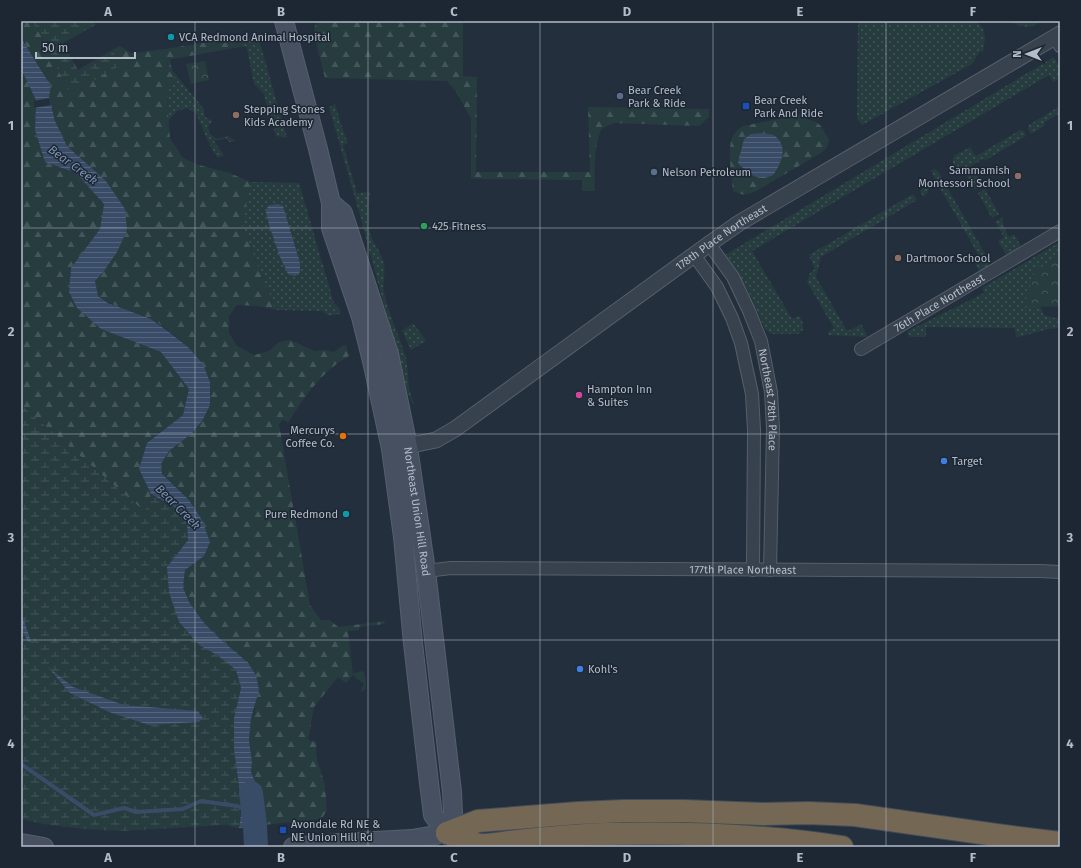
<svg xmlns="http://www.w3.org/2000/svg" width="1081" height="868" font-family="'Fira Sans',sans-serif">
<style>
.grass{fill:url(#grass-dots)}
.forest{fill:url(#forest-firs)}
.wetland{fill:url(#wetland-marsh)}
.park{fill:url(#park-crowns)}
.garden{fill:#263c3f}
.water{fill:url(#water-rules)}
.pier{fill:#242f3e}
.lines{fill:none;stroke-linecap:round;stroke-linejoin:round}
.stream{stroke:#394c67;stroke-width:4}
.river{stroke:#394c67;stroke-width:24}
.minor-casing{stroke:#565f6c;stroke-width:14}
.tertiary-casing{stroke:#565f6c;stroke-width:17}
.secondary-casing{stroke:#565f6c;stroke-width:20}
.motorway-casing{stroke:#434c59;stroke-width:24}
.minor{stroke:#38414e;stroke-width:12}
.tertiary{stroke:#38414e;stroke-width:15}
.secondary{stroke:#465061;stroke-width:18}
.motorway{stroke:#746855;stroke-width:22}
.grid{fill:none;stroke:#b4bcc9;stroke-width:1;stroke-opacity:0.55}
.culture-dot{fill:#0f9aa8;stroke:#1d2633;stroke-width:1.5}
.service-dot{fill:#5c6f8a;stroke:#1d2633;stroke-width:1.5}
.transit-dot{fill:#1a4fb4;stroke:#1d2633;stroke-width:1.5}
.education-dot{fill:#8d6e63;stroke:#1d2633;stroke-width:1.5}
.leisure-dot{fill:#2e9e5b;stroke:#1d2633;stroke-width:1.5}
.hotel-dot{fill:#d1479c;stroke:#1d2633;stroke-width:1.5}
.food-dot{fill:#e8710a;stroke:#1d2633;stroke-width:1.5}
.shop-dot{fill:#3f7fe0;stroke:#1d2633;stroke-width:1.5}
.labels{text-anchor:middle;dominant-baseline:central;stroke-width:3;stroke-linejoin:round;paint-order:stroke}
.poi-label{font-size:11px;fill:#b4bcc9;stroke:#1d2633;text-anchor:start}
.street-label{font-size:11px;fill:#b4bcc9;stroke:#1d2633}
.water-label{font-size:12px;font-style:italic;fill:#7c92b1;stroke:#1d2633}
.neatline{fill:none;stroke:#b4bcc9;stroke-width:1.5}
.grid-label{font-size:13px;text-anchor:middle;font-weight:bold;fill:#b4bcc9}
</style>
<defs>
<pattern id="grass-dots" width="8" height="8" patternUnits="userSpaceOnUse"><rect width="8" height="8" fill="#263c3f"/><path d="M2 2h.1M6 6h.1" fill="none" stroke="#435659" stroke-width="1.8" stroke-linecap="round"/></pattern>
<pattern id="forest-firs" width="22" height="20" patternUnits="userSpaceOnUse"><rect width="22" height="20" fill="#263c3f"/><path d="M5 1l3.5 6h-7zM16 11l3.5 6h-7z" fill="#435659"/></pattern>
<pattern id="wetland-marsh" width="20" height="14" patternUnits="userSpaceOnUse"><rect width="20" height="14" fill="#263c3f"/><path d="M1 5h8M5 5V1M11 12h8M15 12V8" fill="none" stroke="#435659"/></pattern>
<pattern id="park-crowns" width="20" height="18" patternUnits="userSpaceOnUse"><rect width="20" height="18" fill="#263c3f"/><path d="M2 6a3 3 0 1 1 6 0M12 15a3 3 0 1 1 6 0" fill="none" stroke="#435659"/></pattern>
<pattern id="water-rules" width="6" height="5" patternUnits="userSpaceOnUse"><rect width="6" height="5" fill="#394c67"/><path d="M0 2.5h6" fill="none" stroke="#53647b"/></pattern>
</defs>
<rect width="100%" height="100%" fill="#242f3e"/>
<g class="grass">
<path d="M858,21H975L983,28L985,38L983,52L980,51L972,64L862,125L857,118Z"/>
<path d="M1009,21H1043L1031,27L1020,26Z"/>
<path d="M258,36L287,138L276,136L270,112L267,106L264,94L254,84L245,39Z"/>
<path d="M1054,57C1057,63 1064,72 1059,78C1057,80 1055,81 1053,82L1049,75L752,251L792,319L799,316L803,323V330L798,334H771L765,329L751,297L738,273L725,255Z"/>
<path d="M170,59L172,70L204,109L205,117L212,121L208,127L210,134L217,139L225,137L226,135L236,141L229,142L226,138L214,141L224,155L218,158L213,151L206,137L196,113L187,108L177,111L168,121L167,91L176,81L168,69L167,60Z"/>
<path d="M335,104L343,130L348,143L343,145L357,193L370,192C369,206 365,220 370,234C374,244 382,254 384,264C386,273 382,282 384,292C388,313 399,334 405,355C410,371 406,388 414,403L413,404L408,394L359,212L329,107Z"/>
<path d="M1060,106V113L1045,122L1044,126L1031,134L1028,129L1029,125Z"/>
<path d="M1020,130L1024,131L1026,136L986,160L983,159L971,166L982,185L975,189L963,169L957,173C953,167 952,164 954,156L970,147L976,156Z"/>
<path d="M934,169L938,171L988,259L989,264L986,268L979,271L973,259L979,256L939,186L938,185H935L928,190L927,194L923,197L920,190L936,181L931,170Z"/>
<path d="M250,182L299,183L334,303L339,308L341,313C332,316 329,317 322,311L276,310L242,226Z"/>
<path d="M985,189L999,214L992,218L978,193Z"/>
<path d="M913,194L917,200L821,257L816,277L846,329L847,330H850L861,324L868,337L828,335V332L834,328L807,282L810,273L815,269L809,255Z"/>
<path d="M1002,218L1003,221V225L1009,237L1014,234L1021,246C1016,253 1014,256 1005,253L998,241L1004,237L995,222Z"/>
<path d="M1060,242V256L1035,271L1024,306H1040L1044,315L1055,318H1060V328L1048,329L1019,337H1016L1015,328L926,327V337H910L907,334L908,331L984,293L982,288Z"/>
<path d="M413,323L426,341L411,350L402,331Z"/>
</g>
<g class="forest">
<path d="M21,21H32L45,42L67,88L120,65L112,50L120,46L131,53H134L166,49L221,40L222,43L245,39L246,46L167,60L168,69L176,81L167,91L168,114L170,138L183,158L199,165L230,173L250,182L242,226L276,310L258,306L237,305L229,316V333L237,346L254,355L269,351L279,342L290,340L315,351L325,350L334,352L342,346L346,345L349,356C322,371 304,397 288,423L283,419L279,424L310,605L321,620H330L338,627L385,621L384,624L359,627V630L348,631L353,675L346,683L338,677L314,707L308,740L317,742C314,760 320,766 324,782C326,791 326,801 327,811L321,819L263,825L260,810L263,800L251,772L252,762L249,740L251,718L255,709L220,639L204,623L189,602L183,587L185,570L204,556L209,542L202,520L189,500L162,474L161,464L169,451L191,434L210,382C208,376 206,370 203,365C195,351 163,324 149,318C131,311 114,307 98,296L95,281C110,264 118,250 127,230L81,158L67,146L55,121L51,105L49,98L51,86L21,38Z"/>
<path d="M320,21H463V76L477,77L476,172H590L588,107L709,109V117L699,126L615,123C611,125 606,126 603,128C594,136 594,179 595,191H582V180L478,179L471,178V119L457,93L447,81L325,78L314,34L315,25Z"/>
<path d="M21,69L36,100L35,130L45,162L76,173L104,204L100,229L71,268L69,292L77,308L101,329L161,352L189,389L183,415L147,443L139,469L151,494L145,512L21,405Z"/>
<path d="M808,113L807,119L816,122L821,126L829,140L827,147L821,153L756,191C746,195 743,196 733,191C732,177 727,151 732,138C735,132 738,129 743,126Z"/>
</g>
<g class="wetland">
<path d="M32,21H93L95,25L63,43L78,70L112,50L121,65L71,93L67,88L45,42Z"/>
<path d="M21,405L145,512L151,494L176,508L187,522L188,540L167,567L179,622L199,645L217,655L236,670L241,688L234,718V750L242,808L239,828L225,825L122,831L83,829L43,824L21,819Z"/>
</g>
<g class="park">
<path d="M205,61L209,80L191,84L186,64Z"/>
<path d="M1060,256V307L1024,306L1035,271Z"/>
</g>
<path class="garden" d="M363,671C366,676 367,685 365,690L360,692L364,684L353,676L354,673Z"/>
<g class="water">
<path d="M21,38L51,86L49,98L51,105L55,121L67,146L106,181L125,209L127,230L117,252L104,271L95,281L98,296L108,303L151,319L169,332L188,347L203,364L210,382V405L202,421L191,434L169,451L161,464L162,474L189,500L202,520L210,542L204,556L185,570L183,587L189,602L204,623L220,639L247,662L256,675L259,690L251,718L249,740L252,762L251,772L263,800L260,810L263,825L239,828L242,808L234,750V718L241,688L236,670L217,655L199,645L179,622L169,592L167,567L188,540L187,522L176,508L151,494L139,469L147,443L183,415L189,389L161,352L101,329L77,308L69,292L71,268L100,229L104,204L76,173L45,162L35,130L36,100L21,69Z"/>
<path d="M763,133C766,134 772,134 775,136C789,147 781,164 773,175C770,176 766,178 763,178C753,178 744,170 738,163L744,139L751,134Z"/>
<path d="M277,204L283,206L300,263V272L295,276L288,274L280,257L269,225L266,212L268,206Z"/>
<path d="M21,597L22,614L31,642H28L21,628Z"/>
<path d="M48,667L73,687L124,705L198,711L203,718L199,722L149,725L109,712L70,693Z"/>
</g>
<path class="pier" d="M49,98L51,105L34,108V101Z"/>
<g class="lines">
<path class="stream" d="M21,764L94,815L124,808L136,812L183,809L201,801L237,806L246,810"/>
<path class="river" d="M251,793L255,825L256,847"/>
<g class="minor-casing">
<g id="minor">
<path d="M1055,37L1060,46"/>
<path id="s1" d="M709,244L733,277L749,311L761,341L771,392L773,428L770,570"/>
<path d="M694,255L717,287L732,318L741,343L752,394L754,430L753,570"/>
<path id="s2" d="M861,349L1060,231"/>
<path id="s3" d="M426,571L451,568L1040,571L1060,572"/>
</g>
</g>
<g class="tertiary-casing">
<g id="tertiary">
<path id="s4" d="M397,448L436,440L455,429L709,244L739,223L1060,34"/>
</g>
</g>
<g class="secondary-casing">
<g id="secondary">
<path d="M284,21L318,149L331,203V228L361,317L372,361L391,449L403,537L413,643L429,783L433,815L447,833"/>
<path id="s5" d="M331,203L343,213L389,354L408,447L426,571L452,792L453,813L447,833"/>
<path d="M21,843L44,847"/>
<path d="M293,847L339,843L412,839L447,833"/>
</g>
</g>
<g class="motorway-casing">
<g id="motorway">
<path d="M447,833L478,821L578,813L624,811H683L763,814L808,813L855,815L996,835L1060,843"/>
<path d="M447,833C455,836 475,845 481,845C493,845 506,842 518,841C547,838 576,835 605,834C684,832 764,835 842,847"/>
</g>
</g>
<use href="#minor" class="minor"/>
<use href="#tertiary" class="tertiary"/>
<use href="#secondary" class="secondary"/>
<use href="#motorway" class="motorway"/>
</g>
<path class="grid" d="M195,21V847M368,21V847M540,21V847M713,21V847M886,21V847M21,228H1060M21,434H1060M21,640H1060"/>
<g class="culture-dot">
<circle cx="171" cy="37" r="4"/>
<circle cx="346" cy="514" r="4"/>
</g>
<g class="service-dot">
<circle cx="620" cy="96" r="4"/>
<circle cx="654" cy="172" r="4"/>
</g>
<g class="transit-dot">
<rect x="742" y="102" width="8" height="8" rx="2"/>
<rect x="279" y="826" width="8" height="8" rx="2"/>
</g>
<g class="education-dot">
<circle cx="236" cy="115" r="4"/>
<circle cx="1018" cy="176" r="4"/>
<circle cx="898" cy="258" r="4"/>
</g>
<circle class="leisure-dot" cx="424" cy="226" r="4"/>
<circle class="hotel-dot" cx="579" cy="395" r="4"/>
<circle class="food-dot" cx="343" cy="436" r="4"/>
<g class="shop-dot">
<circle cx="944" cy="461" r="4"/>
<circle cx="580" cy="669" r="4"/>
</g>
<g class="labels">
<g class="poi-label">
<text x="179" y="37">VCA Redmond Animal Hospital</text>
<text x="628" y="90">Bear Creek<tspan x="628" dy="13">Park &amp; Ride</tspan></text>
<text x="754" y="100">Bear Creek<tspan x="754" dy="13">Park And Ride</tspan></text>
<text x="244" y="109">Stepping Stones<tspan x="244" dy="13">Kids Academy</tspan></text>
<text x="1010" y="170" text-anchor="end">Sammamish<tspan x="1010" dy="13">Montessori School</tspan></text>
<text x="662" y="172">Nelson Petroleum</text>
<text x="432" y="226">425 Fitness</text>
<text x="906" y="258">Dartmoor School</text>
<text x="587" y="389">Hampton Inn<tspan x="587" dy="13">&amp; Suites</tspan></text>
<text x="335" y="430" text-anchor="end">Mercurys<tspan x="335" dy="13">Coffee Co.</tspan></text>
<text x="952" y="461">Target</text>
<text x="338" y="514" text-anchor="end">Pure Redmond</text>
<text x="588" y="669">Kohl's</text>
<text x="291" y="824">Avondale Rd NE &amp;<tspan x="291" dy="13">NE Union Hill Rd</tspan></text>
</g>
<g class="street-label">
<text stroke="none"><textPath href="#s4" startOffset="390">178th Place Northeast</textPath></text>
<text stroke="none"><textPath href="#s2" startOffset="91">76th Place Northeast</textPath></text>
<text stroke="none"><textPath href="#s1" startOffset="170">Northeast 78th Place</textPath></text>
<text stroke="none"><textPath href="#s5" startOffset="324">Northeast Union Hill Road</textPath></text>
<text stroke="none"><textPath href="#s3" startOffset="317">177th Place Northeast</textPath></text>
</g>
<g class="water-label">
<text transform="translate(73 165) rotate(36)">Bear Creek</text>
<text transform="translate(178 507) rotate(45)">Bear Creek</text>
</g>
</g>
<rect width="1081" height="868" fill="none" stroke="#1d2633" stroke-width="44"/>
<g transform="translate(1027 54) rotate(270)" stroke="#1d2633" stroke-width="3" paint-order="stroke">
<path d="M0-3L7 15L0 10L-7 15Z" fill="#b4bcc9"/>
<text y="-6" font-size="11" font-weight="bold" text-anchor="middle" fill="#b4bcc9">N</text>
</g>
<path d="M36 52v6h99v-6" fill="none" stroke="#b4bcc9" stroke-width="2"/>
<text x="42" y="52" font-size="12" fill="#b4bcc9" stroke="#1d2633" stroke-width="3" paint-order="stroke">50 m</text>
<rect x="22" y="22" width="1037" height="824" class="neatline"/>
<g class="grid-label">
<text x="108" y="16">A</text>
<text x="281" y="16">B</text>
<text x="454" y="16">C</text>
<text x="627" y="16">D</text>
<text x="800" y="16">E</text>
<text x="973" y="16">F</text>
<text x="11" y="130">1</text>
<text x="1070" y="130">1</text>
<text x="11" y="336">2</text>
<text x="1070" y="336">2</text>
<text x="11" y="542">3</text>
<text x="1070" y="542">3</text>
<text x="11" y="748">4</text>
<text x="1070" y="748">4</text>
<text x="108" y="862">A</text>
<text x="281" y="862">B</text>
<text x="454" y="862">C</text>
<text x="627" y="862">D</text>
<text x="800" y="862">E</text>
<text x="973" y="862">F</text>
</g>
</svg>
